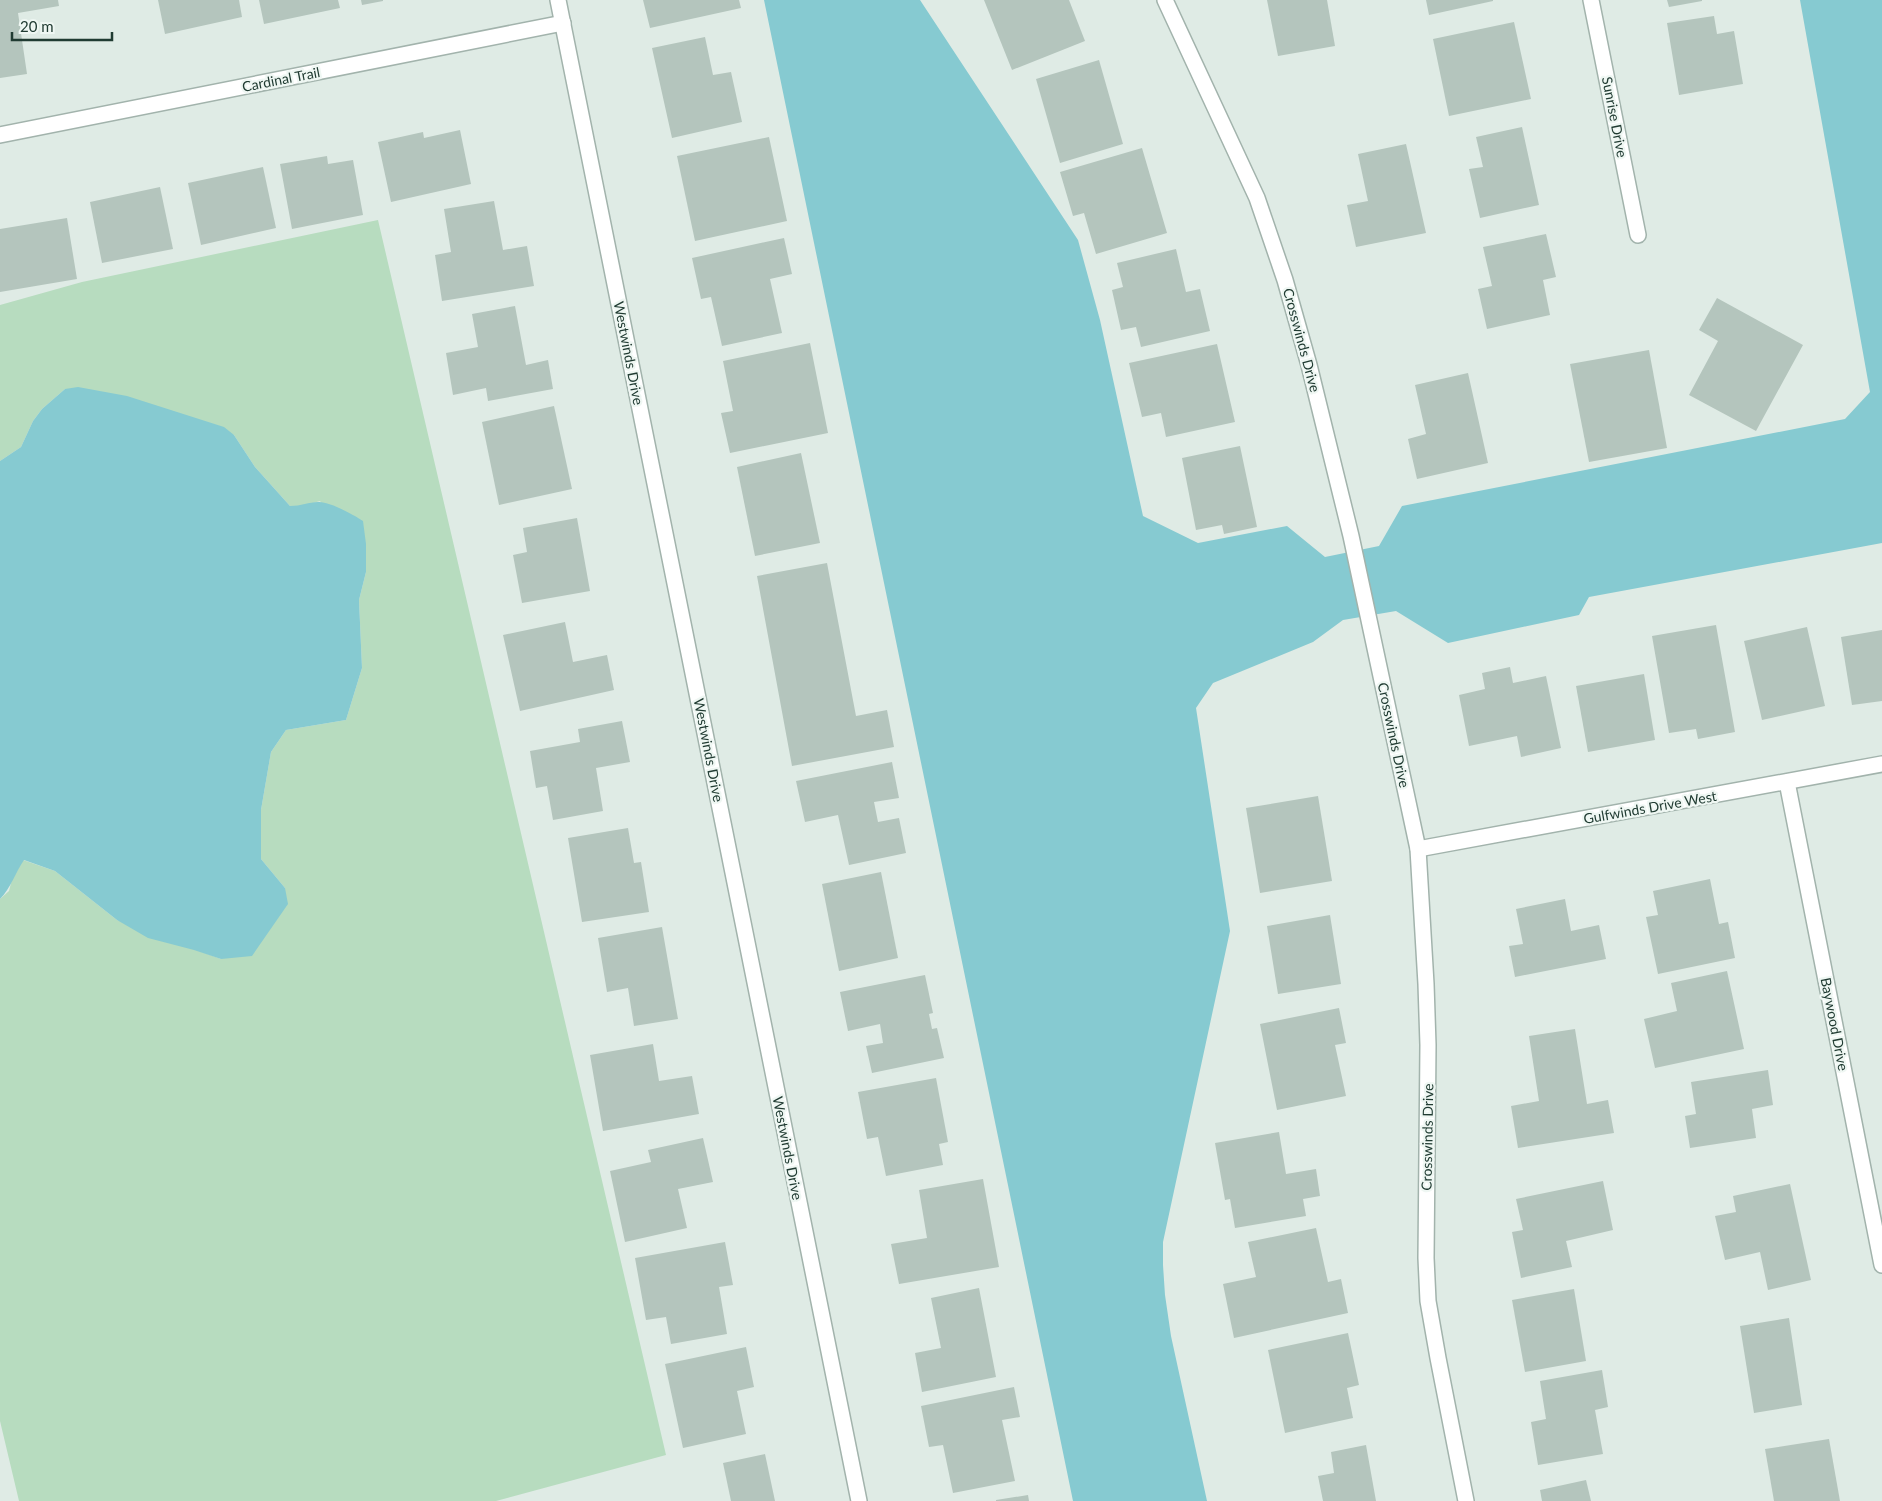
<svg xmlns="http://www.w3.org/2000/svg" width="1882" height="1501" font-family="Lato,sans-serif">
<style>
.green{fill:#b7dcbf}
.water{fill:#86cad1}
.building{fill:#b4c5bd}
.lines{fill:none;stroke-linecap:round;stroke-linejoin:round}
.minor-casing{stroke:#a2b3ac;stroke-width:18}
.minor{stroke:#fff;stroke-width:15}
.labels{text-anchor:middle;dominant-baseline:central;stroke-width:4.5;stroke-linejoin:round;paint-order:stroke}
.street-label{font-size:14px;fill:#203b32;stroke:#eff7f3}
</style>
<rect width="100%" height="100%" fill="#dfebe5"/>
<path class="green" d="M378,220L666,1455L496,1501H19L0,1421V899L9,891L12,879L23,860L55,871L117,920L221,959L285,888L261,859V810L271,752L286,730L346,720L362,668L359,600L366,572L320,501L303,506H290L255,467L234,435L65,389L42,409L33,421L21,447L0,461V305L82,282Z"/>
<g class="water">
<path d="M764,0H920L1078,240L1100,320L1143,516L1198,543L1287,526L1325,557L1379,546L1402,506L1845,419L1870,392L1800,0H1882V543L1589,597L1579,615L1448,643L1396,611L1343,620L1313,642L1213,683L1196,708L1230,931L1163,1242V1265L1165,1295L1171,1336L1207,1501H1073Z"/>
<path d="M78,387L127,396L224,427L234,435L255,467L290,506C301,506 309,502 318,502C329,501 354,515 363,521L366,544V572L359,600L362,668L346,720L286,730L271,752L261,810V859L285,888L288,904L252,956L221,959L194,950L148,938L117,920L55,871L24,860C15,873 11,888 0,899V461L21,447L33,421L42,409L65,389Z"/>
</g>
<g class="building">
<path d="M0,0H58L59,6L18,13L27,74L0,78Z"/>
<path d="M158,0H239L242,17L165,34Z"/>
<path d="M259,0H338L340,8L264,24Z"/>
<path d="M361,0H383V1L362,5Z"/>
<path d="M643,0H739L741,8L650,28Z"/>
<path d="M984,0H1069L1085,41L1012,70Z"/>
<path d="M1267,0H1327L1335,46L1278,56Z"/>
<path d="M1426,0H1493V1L1429,15Z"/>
<path d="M1667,0H1702V1L1669,7Z"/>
<path d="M1714,16L1717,34L1734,31L1743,84L1679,95L1667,23Z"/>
<path d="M1514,22L1531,99L1449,116L1433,39Z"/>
<path d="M705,37L713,75L731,72L742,122L672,138L652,48Z"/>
<path d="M1099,60L1123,144L1060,163L1036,79Z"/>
<path d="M1522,127L1539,205L1480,218L1469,169L1483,167L1476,137Z"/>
<path d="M460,130L471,184L391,202L378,142L423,132L424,138Z"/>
<path d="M769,137L787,221L695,241L677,156Z"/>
<path d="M1406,144L1426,233L1356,247L1347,205L1368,201L1358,154Z"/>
<path d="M1142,148L1167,233L1096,254L1084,213L1073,216L1060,172Z"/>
<path d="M327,156L328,164L353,160L363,215L292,229L280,164Z"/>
<path d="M263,167L276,228L201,245L188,183Z"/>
<path d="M160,187L173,249L102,263L90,202Z"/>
<path d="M494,201L503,250L527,246L534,286L442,301L435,255L451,252L444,209Z"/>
<path d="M67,218L77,279L0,292V229Z"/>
<path d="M1546,234L1556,277L1543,280L1550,315L1487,329L1478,289L1492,286L1483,247Z"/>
<path d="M784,238L792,274L770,279L782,333L722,346L711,297L701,299L692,258Z"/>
<path d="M1176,249L1186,292L1200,289L1210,331L1141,347L1136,327L1121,330L1112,290L1123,287L1117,263Z"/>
<path d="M1717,298L1803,345L1756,431L1689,395L1718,341L1699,330Z"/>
<path d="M515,306L526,365L548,360L553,389L488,401L486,388L453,395L446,353L478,347L472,314Z"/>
<path d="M810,343L828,433L730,453L721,413L733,411L723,361Z"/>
<path d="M1217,344L1235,422L1166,437L1161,413L1142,417L1129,363Z"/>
<path d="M1649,350L1667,448L1589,462L1570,364Z"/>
<path d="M1468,373L1488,463L1417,479L1408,439L1426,434L1415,385Z"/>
<path d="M554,406L572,489L499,505L482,422Z"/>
<path d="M1240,446L1257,527L1224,534L1222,525L1196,530L1182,458Z"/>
<path d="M801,453L820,543L755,556L737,467Z"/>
<path d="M577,518L590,591L522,603L513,555L527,552L523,528Z"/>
<path d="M827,563L856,716L887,710L894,747L792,766L757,576Z"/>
<path d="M565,622L573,662L607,655L614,690L520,711L503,635Z"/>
<path d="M1716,625L1735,732L1698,739L1696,729L1669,733L1652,636Z"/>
<path d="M1807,627L1825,706L1762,720L1744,641Z"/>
<path d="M1882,630V701L1852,705L1841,637Z"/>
<path d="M1510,667L1513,683L1546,676L1561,748L1521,757L1517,736L1469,746L1459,695L1485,689L1482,673Z"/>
<path d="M1644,674L1655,740L1588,752L1576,686Z"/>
<path d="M622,721L630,762L596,768L603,811L553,820L547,786L536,788L530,751L580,742L578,729Z"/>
<path d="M892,762L899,798L874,802L878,822L899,818L906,853L849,865L838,815L805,822L796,781Z"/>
<path d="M1318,796L1332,881L1260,893L1246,808Z"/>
<path d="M628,828L634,863L641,862L649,912L582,922L568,838Z"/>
<path d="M881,872L898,958L839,971L822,884Z"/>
<path d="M1710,879L1719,924L1728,922L1735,958L1658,974L1646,917L1658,915L1653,891Z"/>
<path d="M1565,899L1571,931L1599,925L1606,959L1515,977L1509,946L1523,944L1516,909Z"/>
<path d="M1330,915L1341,984L1278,994L1267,926Z"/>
<path d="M662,927L678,1019L634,1026L628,988L607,992L598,938Z"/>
<path d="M1727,971L1744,1049L1655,1068L1644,1019L1677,1011L1671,983Z"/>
<path d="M925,975L933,1013L929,1014L932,1029L937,1028L944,1058L872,1073L866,1046L883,1043L880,1024L848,1031L840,992Z"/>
<path d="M1339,1008L1346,1043L1335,1045L1346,1096L1277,1110L1260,1024Z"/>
<path d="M1575,1029L1587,1104L1608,1100L1614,1133L1518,1148L1511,1106L1539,1101L1529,1036Z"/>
<path d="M653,1044L659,1081L692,1076L699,1114L603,1131L590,1055Z"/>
<path d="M1768,1070L1773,1105L1752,1109L1756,1138L1690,1148L1685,1116L1696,1114L1691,1082Z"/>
<path d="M936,1078L948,1142L939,1144L943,1165L886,1176L878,1137L867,1139L858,1092Z"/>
<path d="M1279,1132L1286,1174L1316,1169L1320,1196L1303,1199L1306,1216L1235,1228L1230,1199L1225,1200L1215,1143Z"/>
<path d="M703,1138L713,1182L678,1189L687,1228L625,1242L610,1171L651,1162L648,1150Z"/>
<path d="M983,1179L999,1267L899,1284L891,1244L927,1238L919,1190Z"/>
<path d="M1603,1181L1613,1230L1566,1241L1572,1267L1521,1278L1512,1232L1523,1230L1516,1199Z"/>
<path d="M1790,1184L1811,1280L1768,1290L1760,1252L1725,1260L1715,1216L1736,1212L1733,1196Z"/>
<path d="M1316,1228L1328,1282L1341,1279L1348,1313L1234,1338L1223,1284L1256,1277L1248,1242Z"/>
<path d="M725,1242L733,1285L719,1287L727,1334L671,1344L666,1317L646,1320L635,1258Z"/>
<path d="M979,1288L996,1377L922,1392L915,1353L941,1348L931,1298Z"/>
<path d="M1574,1289L1586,1361L1525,1372L1512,1300Z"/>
<path d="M1789,1318L1802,1405L1754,1413L1740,1326Z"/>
<path d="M1348,1333L1359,1385L1347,1388L1353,1418L1285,1433L1268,1350Z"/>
<path d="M746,1347L754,1387L737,1391L746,1434L683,1448L665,1364Z"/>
<path d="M1602,1370L1608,1407L1595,1410L1603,1454L1538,1465L1531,1422L1546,1419L1540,1381Z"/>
<path d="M1014,1387L1020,1417L1002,1420L1015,1481L953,1493L943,1445L929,1447L921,1406Z"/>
<path d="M1829,1439L1840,1501H1774L1765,1449Z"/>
<path d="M1366,1445L1376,1501H1323L1318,1476L1334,1473L1331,1452Z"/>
<path d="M765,1454L775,1501H731L723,1463Z"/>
<path d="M1586,1480L1591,1501H1542L1540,1490Z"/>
<path d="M1028,1495L1029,1501H996V1500Z"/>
</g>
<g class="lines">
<g class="minor-casing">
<g id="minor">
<path d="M558,0L859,1501"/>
<path d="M1165,0L1257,198L1285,280L1309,365L1351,536L1418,849L1426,984L1428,1045L1426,1258L1428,1301L1438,1358L1466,1501"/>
<path d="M1591,0L1638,235"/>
<path d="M0,135L563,23"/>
<path d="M1787,782L1882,1265"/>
<path d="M1418,849L1882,764"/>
</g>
</g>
<use href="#minor" class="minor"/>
</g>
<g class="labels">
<g class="street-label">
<text transform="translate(281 79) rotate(-11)">Cardinal Trail</text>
<text transform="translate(1615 117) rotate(79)">Sunrise Drive</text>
<text transform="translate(1302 340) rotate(75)">Crosswinds Drive</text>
<text transform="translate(629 353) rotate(79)">Westwinds Drive</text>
<text transform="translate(1394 735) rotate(78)">Crosswinds Drive</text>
<text transform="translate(709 750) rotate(79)">Westwinds Drive</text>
<text transform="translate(1650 807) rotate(-10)">Gulfwinds Drive West</text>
<text transform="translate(1835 1024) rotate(79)">Baywood Drive</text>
<text transform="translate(1427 1137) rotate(-89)">Crosswinds Drive</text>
<text transform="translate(788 1148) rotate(79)">Westwinds Drive</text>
</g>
</g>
<path d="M12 32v8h100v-8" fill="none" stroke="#203b32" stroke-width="2.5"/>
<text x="20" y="32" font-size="15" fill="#203b32" stroke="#eff7f3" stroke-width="4" paint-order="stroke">20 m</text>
</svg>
